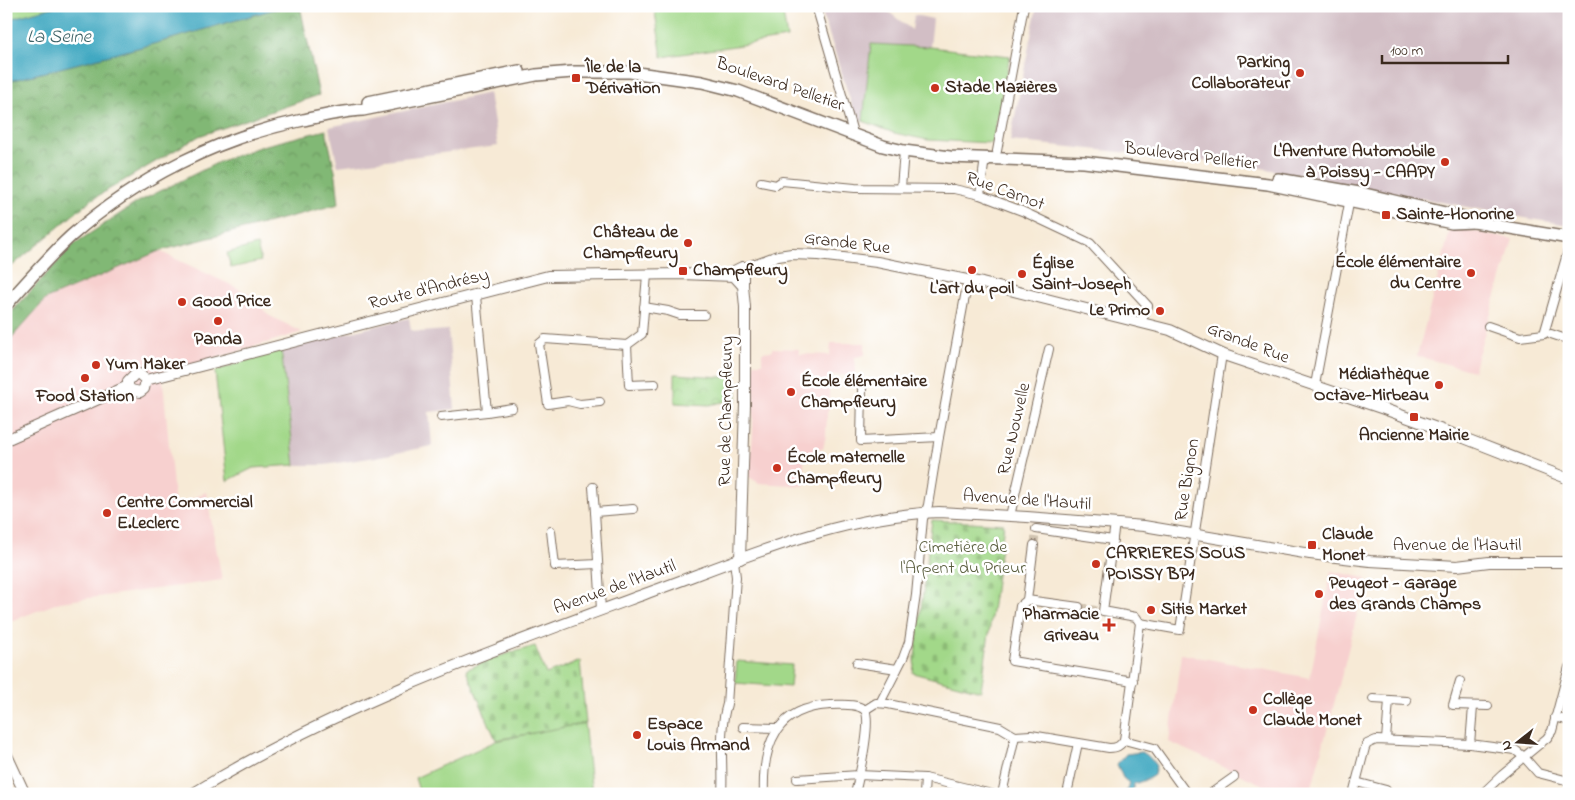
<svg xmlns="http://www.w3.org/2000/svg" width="1575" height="800" font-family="'Indie Flower',sans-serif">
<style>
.built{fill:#f7d0cf}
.industrial{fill:#d2bec5}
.grass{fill:#a2d889;stroke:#6e8154}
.forest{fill:url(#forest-crowns);stroke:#5e714a}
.cemetery{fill:url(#cemetery-stones);stroke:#6e8154}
.park{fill:url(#park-crowns);stroke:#6e8154}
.water{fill:#41a8c1;stroke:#3e6970}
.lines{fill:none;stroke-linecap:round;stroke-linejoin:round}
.minor-tunnel{stroke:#d1c4b1;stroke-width:8;stroke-dasharray:8 4;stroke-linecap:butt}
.minor-casing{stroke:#7d6d5e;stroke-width:10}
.tertiary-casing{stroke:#7d6d5e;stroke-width:12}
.secondary-casing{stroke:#7d6d5e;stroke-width:14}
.minor{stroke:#fff;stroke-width:8}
.tertiary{stroke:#fff;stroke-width:10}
.secondary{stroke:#fff;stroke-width:11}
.poi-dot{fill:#c8321e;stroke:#fff;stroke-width:2}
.labels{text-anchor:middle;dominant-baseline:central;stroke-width:5;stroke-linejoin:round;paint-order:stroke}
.poi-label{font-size:18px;font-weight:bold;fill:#3b2a1e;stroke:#fff;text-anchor:start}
.street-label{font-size:18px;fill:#3b2a1e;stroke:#fff}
.park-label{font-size:18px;fill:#5a5e3e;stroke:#fff}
.water-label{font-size:19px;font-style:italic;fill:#3e6367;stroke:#fff}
</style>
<defs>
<pattern id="forest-crowns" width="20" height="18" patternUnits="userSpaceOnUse" patternTransform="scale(1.25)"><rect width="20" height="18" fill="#81b875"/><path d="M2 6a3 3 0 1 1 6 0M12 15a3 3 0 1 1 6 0" fill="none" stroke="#6b965f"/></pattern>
<pattern id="cemetery-stones" width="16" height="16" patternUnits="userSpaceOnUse" patternTransform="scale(1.25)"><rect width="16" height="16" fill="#a2d889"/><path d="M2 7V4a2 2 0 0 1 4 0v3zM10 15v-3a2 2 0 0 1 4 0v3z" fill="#8cba76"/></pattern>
<pattern id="park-crowns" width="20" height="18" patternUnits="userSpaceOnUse" patternTransform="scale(1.25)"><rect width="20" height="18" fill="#a2d889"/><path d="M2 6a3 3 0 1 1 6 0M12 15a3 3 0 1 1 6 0" fill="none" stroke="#8cba76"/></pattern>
</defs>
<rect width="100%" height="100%" fill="#fff"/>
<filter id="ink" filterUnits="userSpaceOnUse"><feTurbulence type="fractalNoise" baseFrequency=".02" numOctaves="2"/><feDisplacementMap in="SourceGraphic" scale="10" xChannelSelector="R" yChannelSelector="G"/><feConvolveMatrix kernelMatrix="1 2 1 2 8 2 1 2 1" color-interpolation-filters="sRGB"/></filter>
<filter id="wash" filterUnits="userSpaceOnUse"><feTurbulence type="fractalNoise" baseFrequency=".0096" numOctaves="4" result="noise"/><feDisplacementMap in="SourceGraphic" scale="20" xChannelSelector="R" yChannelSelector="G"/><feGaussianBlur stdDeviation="1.12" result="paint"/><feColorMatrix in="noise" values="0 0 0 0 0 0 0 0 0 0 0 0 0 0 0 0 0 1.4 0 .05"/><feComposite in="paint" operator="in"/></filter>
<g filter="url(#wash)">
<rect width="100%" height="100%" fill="#f7ead6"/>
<g class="built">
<path d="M1451,227L1513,239L1473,371L1417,356Z"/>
<path d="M159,251L250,294L268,315L302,332L164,374L163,382L175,507L206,492L222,580L60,602L6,623V344L46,299Z"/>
<path d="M831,343H865V355L855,357V375H829V409L827,412L826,435L823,449H818L817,459L804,458V486L759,483L749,477L753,434L754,363H762V352L772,351V348L799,349V354L830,355Z"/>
<path d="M1331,571L1366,578L1343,670L1310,794H1283L1169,742L1181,654L1310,678Z"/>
</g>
<g class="industrial">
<path d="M820,6H881L912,30L914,15L933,19L930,47L871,44L863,121L856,118Z"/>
<path d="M1037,6H1569V225L1525,218L1240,164L1010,141Z"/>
<path d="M489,93L498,146L338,166L329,127Z"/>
<path d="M409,318L411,330L420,332L448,330L455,409L429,412L432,446L376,457L325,465H295L281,349Z"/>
</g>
<g class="grass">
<path d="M6,6H57L6,20Z"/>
<path d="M654,6H782L787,38L662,57Z"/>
<path d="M871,44L930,47L1010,56L992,143L928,140L894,133L863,121Z"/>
<path d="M257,245L261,261L231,268L227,253Z"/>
<path d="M281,349L295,465L253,468L227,481L215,371Z"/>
<path d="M737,661L792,665L790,687L735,683Z"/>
<path d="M584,722L592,794H420L415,778L496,741Z"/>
</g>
<g class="forest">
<path d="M285,6H300L319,95L199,136L91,200L6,271V82L157,43Z"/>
<path d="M326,130L336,176L339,204L159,251L46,299L6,344V318L74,244L138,202L221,161L262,146Z"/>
</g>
<g class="cemetery">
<path d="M932,520L1004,524L981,691L913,673Z"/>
<path d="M535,646L546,674L580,661L586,723L496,740L466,670L493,658Z"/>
</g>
<path class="park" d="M675,374L736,378L737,399L709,405L675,403Z"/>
<g class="water">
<path d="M57,6H285L157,43L6,82V20Z"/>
<path d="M1141,752C1148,754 1152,760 1156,766L1154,775L1148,779L1134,784L1132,794H1126L1129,783L1123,778L1117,764L1126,754Z"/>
</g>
</g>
<g filter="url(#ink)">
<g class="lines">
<g class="minor-tunnel">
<path d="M1034,545L1036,533"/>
<path d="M1079,607L1096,610"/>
</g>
<g class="minor-casing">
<g id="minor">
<path d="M816,6L852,129"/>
<path d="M997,151L1024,6"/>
<path d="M761,182L776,185L782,181L855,188L954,189L980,195L1022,211L1090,243L1148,306L1141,322"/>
<path d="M901,188L904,151"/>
<path d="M980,195L984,165L990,158"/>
<path d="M744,289V273L748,267"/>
<path d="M644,307L668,311L680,315H704"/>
<path d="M1488,326L1520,337L1544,334L1569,247"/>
<path d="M1551,334L1569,340"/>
<path d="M627,345L629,385L655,384"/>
<path d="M1315,385L1350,198"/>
<path d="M862,389L861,441L939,437"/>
<path d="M600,402L580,404L568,401L548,404L539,344L545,339L627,345L642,334L647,275"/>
<path d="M487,412L512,408"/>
<path d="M441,417L487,412L476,296"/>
<path d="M593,487L595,512"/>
<path d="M1010,516L1049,349"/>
<path d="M1036,529L1113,540"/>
<path d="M551,531L555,566L598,564"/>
<path d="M1034,545L1027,600L1020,606L1012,661L1133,681"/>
<path d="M1027,600L1079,607"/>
<path d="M601,610L595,512L633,509"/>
<path d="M1140,623L1180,630L1222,354"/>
<path d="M857,663L897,669"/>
<path d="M1460,681L1453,705L1488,706"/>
<path d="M1373,699L1407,701"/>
<path d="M880,703L903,658L909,642L916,595L923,519L928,505L939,437L968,280"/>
<path d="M1555,717L1569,721"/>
<path d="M743,727L777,728"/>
<path d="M1124,740L1154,748L1187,794"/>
<path d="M1386,740L1389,700"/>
<path d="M1470,744L1473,707"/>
<path d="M797,779L859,775L925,778L992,794"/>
<path d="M1356,782L1386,790"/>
<path d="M722,794C724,763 718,734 727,704L736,577L734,561"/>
<path d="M764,794C762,745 776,707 831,705C843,705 856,703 865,710L876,703L888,704L1000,727L1015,736L1031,735L1109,748C1117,748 1120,746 1124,740L1140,623L1136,617L1103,611L1115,523"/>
<path d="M855,794C859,777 872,723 865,710"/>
<path d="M924,794L925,778"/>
<path d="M1002,794L1015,736"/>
<path d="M1067,794L1078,743"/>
<path d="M1210,794L1234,777"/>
<path d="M1353,794L1365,748L1367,744L1376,740L1470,744L1515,750L1524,757L1538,773L1569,781"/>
<path d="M1482,794L1502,775L1547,738L1552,731L1569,667"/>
</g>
</g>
<g class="tertiary-casing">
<g id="tertiary">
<path d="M726,275L742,267H748L778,256L792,254L818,255L877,262L982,283L1170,330L1224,355L1384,409L1464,438L1569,479"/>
<path d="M146,380L548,276L681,274L734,276L743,286L745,307V405L740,559"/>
<path d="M128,386V381L135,374H139L146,380"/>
<path d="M128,386L131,390L140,392L144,389L146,380"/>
<path d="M6,440L128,386"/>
<path d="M6,753L25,794"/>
<path d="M192,794C334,707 490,651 645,594C741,559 836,516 939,512L1027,517L1144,526L1310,554L1370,561L1457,566L1489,562H1569"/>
</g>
</g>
<g class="secondary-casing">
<g id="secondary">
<path d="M368,102L519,71"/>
<path d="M1278,179L1365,194L1454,215L1474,222L1569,238"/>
<path d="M6,305C27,282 48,257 71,236C137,178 217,138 303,120C323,116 342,111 363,110L536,75L573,72H630L702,82L738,91L883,146L904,151L950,157L1084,162L1268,184L1452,223L1474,222"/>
</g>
</g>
<use href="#minor" class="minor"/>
<use href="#tertiary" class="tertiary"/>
<use href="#secondary" class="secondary"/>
</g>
</g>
<g class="poi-dot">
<circle cx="1300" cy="73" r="5"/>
<rect x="571" y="73" width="10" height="10" rx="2.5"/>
<circle cx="935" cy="88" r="5"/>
<circle cx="1445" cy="162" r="5"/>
<rect x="1381" y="210" width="10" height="10" rx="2.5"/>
<circle cx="688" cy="243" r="5"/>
<circle cx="972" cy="270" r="5"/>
<rect x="678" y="266" width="10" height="10" rx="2.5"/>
<circle cx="1471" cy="273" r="5"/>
<circle cx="1022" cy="274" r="5"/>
<circle cx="182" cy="302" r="5"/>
<circle cx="1160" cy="311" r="5"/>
<circle cx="218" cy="321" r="5"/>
<circle cx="96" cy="365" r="5"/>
<circle cx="85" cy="378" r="5"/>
<circle cx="1439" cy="385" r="5"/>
<circle cx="791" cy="392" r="5"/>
<rect x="1409" y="412" width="10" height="10" rx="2.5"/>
<circle cx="777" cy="468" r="5"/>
<circle cx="107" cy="513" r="5"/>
<rect x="1307" y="540" width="10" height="10" rx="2.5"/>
<circle cx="1096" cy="564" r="5"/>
<circle cx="1319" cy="594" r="5"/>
<circle cx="1151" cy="610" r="5"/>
<path d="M1106.5 617.5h5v5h5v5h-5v5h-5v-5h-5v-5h5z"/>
<circle cx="1253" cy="710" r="5"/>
<circle cx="637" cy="735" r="5"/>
</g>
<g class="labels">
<g class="poi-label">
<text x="1290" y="63" text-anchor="end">Parking<tspan x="1290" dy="21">Collaborateur</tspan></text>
<text x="586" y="68">Île de la<tspan x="586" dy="21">Dérivation</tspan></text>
<text x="945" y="88">Stade Mazières</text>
<text x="1435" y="152" text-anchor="end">L'Aventure Automobile<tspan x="1435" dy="21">à Poissy - CAAPY</tspan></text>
<text x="1396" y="215">Sainte-Honorine</text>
<text x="678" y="233" text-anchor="end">Château de<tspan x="678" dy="21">Champfleury</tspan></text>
<text x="1461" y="263" text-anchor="end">École élémentaire<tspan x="1461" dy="21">du Centre</tspan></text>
<text x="1032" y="264">Église<tspan x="1032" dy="21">Saint-Joseph</tspan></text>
<text x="693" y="271">Champfleury</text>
<text x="972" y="289" text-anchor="middle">L'art du poil</text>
<text x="192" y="302">Good Price</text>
<text x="1150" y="311" text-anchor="end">Le Primo</text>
<text x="218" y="340" text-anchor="middle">Panda</text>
<text x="106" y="365">Yum Maker</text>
<text x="1429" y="375" text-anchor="end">Médiathèque<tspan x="1429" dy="21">Octave-Mirbeau</tspan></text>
<text x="801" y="382">École élémentaire<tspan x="801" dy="21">Champfleury</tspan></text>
<text x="85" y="397" text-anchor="middle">Food Station</text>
<text x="1414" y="436" text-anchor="middle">Ancienne Mairie</text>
<text x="787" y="458">École maternelle<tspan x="787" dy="21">Champfleury</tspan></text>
<text x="117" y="503">Centre Commercial<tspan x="117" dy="21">E.Leclerc</tspan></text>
<text x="1322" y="535">Claude<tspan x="1322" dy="21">Monet</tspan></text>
<text x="1106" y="554">CARRIERES SOUS<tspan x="1106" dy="21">POISSY BP1</tspan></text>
<text x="1329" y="584">Peugeot - Garage<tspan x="1329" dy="21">des Grands Champs</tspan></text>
<text x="1161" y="610">Sitis Market</text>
<text x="1099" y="615" text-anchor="end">Pharmacie<tspan x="1099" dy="21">Griveau</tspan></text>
<text x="1263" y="700">Collège<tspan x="1263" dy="21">Claude Monet</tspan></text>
<text x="647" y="725">Espace<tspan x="647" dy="21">Louis Armand</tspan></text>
</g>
<g class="street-label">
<text transform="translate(780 85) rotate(19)">Boulevard Pelletier</text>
<text transform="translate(1191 157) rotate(7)">Boulevard Pelletier</text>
<text transform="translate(1005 192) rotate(20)">Rue Carnot</text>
<text transform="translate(847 244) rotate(7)">Grande Rue</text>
<text transform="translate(429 290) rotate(-14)">Route d'Andrésy</text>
<text transform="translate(1248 344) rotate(21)">Grande Rue</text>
<text transform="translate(727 411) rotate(-89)">Rue de Champfleury</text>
<text transform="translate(1015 429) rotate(-77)">Rue Nouvelle</text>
<text transform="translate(1188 480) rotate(-81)">Rue Bignon</text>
<text transform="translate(1027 501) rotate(4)">Avenue de l'Hautil</text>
<text x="1457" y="546">Avenue de l'Hautil</text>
<text transform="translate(615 588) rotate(-20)">Avenue de l'Hautil</text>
</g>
<g class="park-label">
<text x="963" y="548">Cimetière de<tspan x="963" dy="21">l'Arpent du Prieur</tspan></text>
</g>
<g class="water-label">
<text x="59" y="37">La Seine</text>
</g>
</g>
<rect width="1575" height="800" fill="none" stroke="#fff" stroke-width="25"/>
<g transform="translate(1518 742) rotate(253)" stroke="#ffffff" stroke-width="4" paint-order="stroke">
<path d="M0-4L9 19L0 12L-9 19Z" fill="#3b2a1e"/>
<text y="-8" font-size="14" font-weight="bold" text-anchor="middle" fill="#3b2a1e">N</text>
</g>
<path d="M1382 55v8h126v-8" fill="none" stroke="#3b2a1e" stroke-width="2.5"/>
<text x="1390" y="55" font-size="15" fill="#3b2a1e" stroke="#ffffff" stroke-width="4" paint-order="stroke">100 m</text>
</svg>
